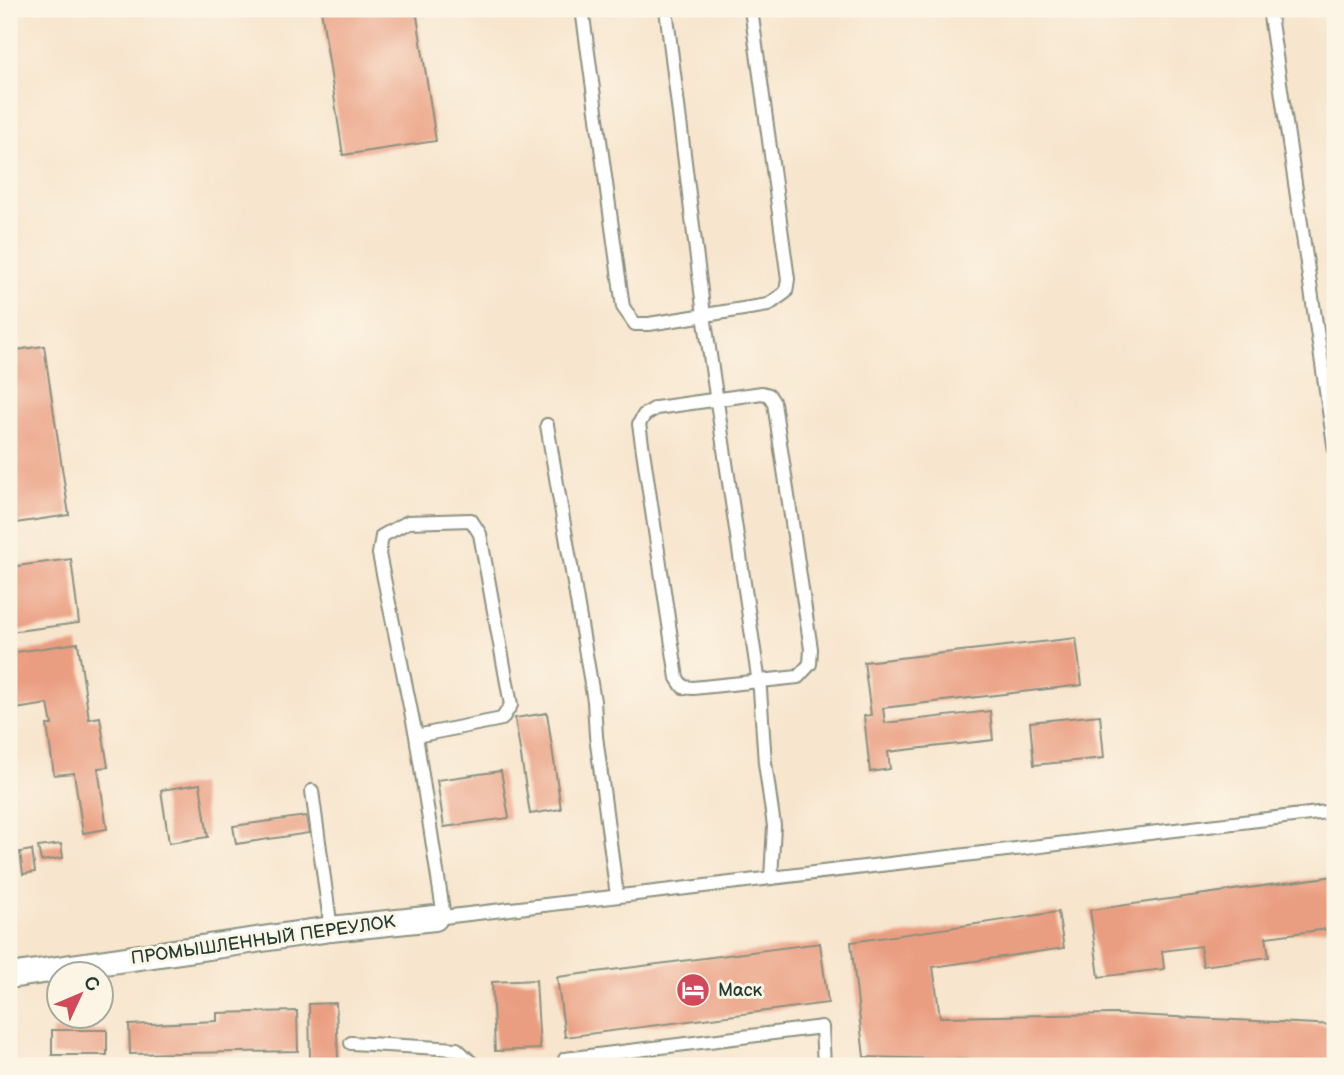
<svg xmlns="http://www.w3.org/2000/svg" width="1344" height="1075" font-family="'Balsamiq Sans',sans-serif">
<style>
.building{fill:#ea9e81}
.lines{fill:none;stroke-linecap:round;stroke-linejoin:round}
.lane-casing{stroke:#8b9180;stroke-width:16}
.street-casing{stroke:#8b9180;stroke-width:28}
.lane{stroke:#fff;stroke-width:12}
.street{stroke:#fff;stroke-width:24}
.labels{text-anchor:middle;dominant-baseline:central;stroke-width:6;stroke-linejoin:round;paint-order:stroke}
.street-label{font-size:18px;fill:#1f3d34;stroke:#fcf5e5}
.poi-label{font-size:18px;fill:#1f3d34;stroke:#fcf5e5;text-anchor:start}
</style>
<rect width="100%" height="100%" fill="#fcf5e5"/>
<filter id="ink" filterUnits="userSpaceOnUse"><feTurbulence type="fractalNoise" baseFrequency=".0143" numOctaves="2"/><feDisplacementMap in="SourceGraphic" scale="14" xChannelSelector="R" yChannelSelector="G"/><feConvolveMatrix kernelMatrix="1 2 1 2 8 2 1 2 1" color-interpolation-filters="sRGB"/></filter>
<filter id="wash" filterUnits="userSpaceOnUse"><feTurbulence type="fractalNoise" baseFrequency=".00686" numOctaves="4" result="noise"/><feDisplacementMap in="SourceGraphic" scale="28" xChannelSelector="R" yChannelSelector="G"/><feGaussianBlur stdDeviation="1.57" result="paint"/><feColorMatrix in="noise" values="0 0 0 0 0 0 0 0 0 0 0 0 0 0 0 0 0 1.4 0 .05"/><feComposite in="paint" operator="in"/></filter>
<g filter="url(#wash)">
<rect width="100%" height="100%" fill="#f7e5cd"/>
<g id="blocks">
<g class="building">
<path d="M321,9H416L436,141L343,155Z"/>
<path d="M44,346L69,515L9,524V351Z"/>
<path d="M71,559L79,623L9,632V567Z"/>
<path d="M1076,638L1082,685L883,708L885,723L990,711L993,740L888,752L890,769L870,772L864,716L871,715L864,662Z"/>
<path d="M78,643L89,719L100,717L108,767L98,768L107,829L83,833L74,773L54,775L47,725H52L48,704L9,710V653Z"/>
<path d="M547,713L561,809L530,814L515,718Z"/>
<path d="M1100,715L1104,758L1034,765L1030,722Z"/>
<path d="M501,771L509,818L444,827L437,780Z"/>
<path d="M200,784L208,837L169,843L161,790Z"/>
<path d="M306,816L309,833L236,844L233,826Z"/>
<path d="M61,844L63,858L41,861L38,847Z"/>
<path d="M32,850L35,872L23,874L20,852Z"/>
<path d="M1335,876V928L1266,937L1269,957L1203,966L1200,946L1162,951L1164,969L1099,977L1090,910Z"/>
<path d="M1058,912L1064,948L933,967L940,1017L1115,1014L1335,1025V1066H1212L864,1057L851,942Z"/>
<path d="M820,943L828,1003L565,1037L557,977Z"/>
<path d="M536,980L540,1049L495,1051L492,982Z"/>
<path d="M336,1003L338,1059H310L309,1004Z"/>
<path d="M297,1011L298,1051L130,1054L129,1025L217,1021V1013Z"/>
<rect x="52" y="1030" width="55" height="25"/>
</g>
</g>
</g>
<g filter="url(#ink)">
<use href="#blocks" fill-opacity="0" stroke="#8b9180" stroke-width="2"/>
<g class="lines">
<g class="lane-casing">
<g id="lane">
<path d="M582,9L623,307L635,324H649L768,305L786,292L788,279L751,9"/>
<path d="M666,9L704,315L760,690L765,763L774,826L771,878"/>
<path d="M1269,9L1335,451"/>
<path d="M762,393L769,395L774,403L811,649L810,664L798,677L693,688L683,687L677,678L639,424L644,415L656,408Z"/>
<path d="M547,425L594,701L596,736L617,896"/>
<path d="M416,736L502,719L511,705L480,534L471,520L408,522L382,536L379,554L416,736L444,917"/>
<path d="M312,791L331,929"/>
<path d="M435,918L1335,811"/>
<path d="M351,1043L457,1049L475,1066"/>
<path d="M566,1066L565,1059L822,1027L824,1066"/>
</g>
</g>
<g class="street-casing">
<path id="street" d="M9,976L331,929L435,918"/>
</g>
<use href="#lane" class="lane"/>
<use href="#street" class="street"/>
</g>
</g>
<defs>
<g id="hotel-disc" transform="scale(1.75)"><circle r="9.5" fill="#d1495b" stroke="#fcf5e5"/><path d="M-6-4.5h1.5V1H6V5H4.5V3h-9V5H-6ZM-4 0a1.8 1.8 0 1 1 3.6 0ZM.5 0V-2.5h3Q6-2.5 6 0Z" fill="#fff"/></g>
</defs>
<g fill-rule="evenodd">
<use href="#hotel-disc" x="693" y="990"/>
</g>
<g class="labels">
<g class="street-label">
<text transform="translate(263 940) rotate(-8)">ПРОМЫШЛЕННЫЙ ПЕРЕУЛОК</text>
</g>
<g class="poi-label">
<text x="718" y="990">Маск</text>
</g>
</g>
<rect width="1344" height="1075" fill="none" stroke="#fcf5e5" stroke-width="35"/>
<g transform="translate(80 995) rotate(46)"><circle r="33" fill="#fcf5e5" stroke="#a4ab9e" stroke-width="2"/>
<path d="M0-5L12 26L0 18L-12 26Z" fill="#d1495b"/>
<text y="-10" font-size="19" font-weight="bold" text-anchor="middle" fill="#1f3d34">С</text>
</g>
</svg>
